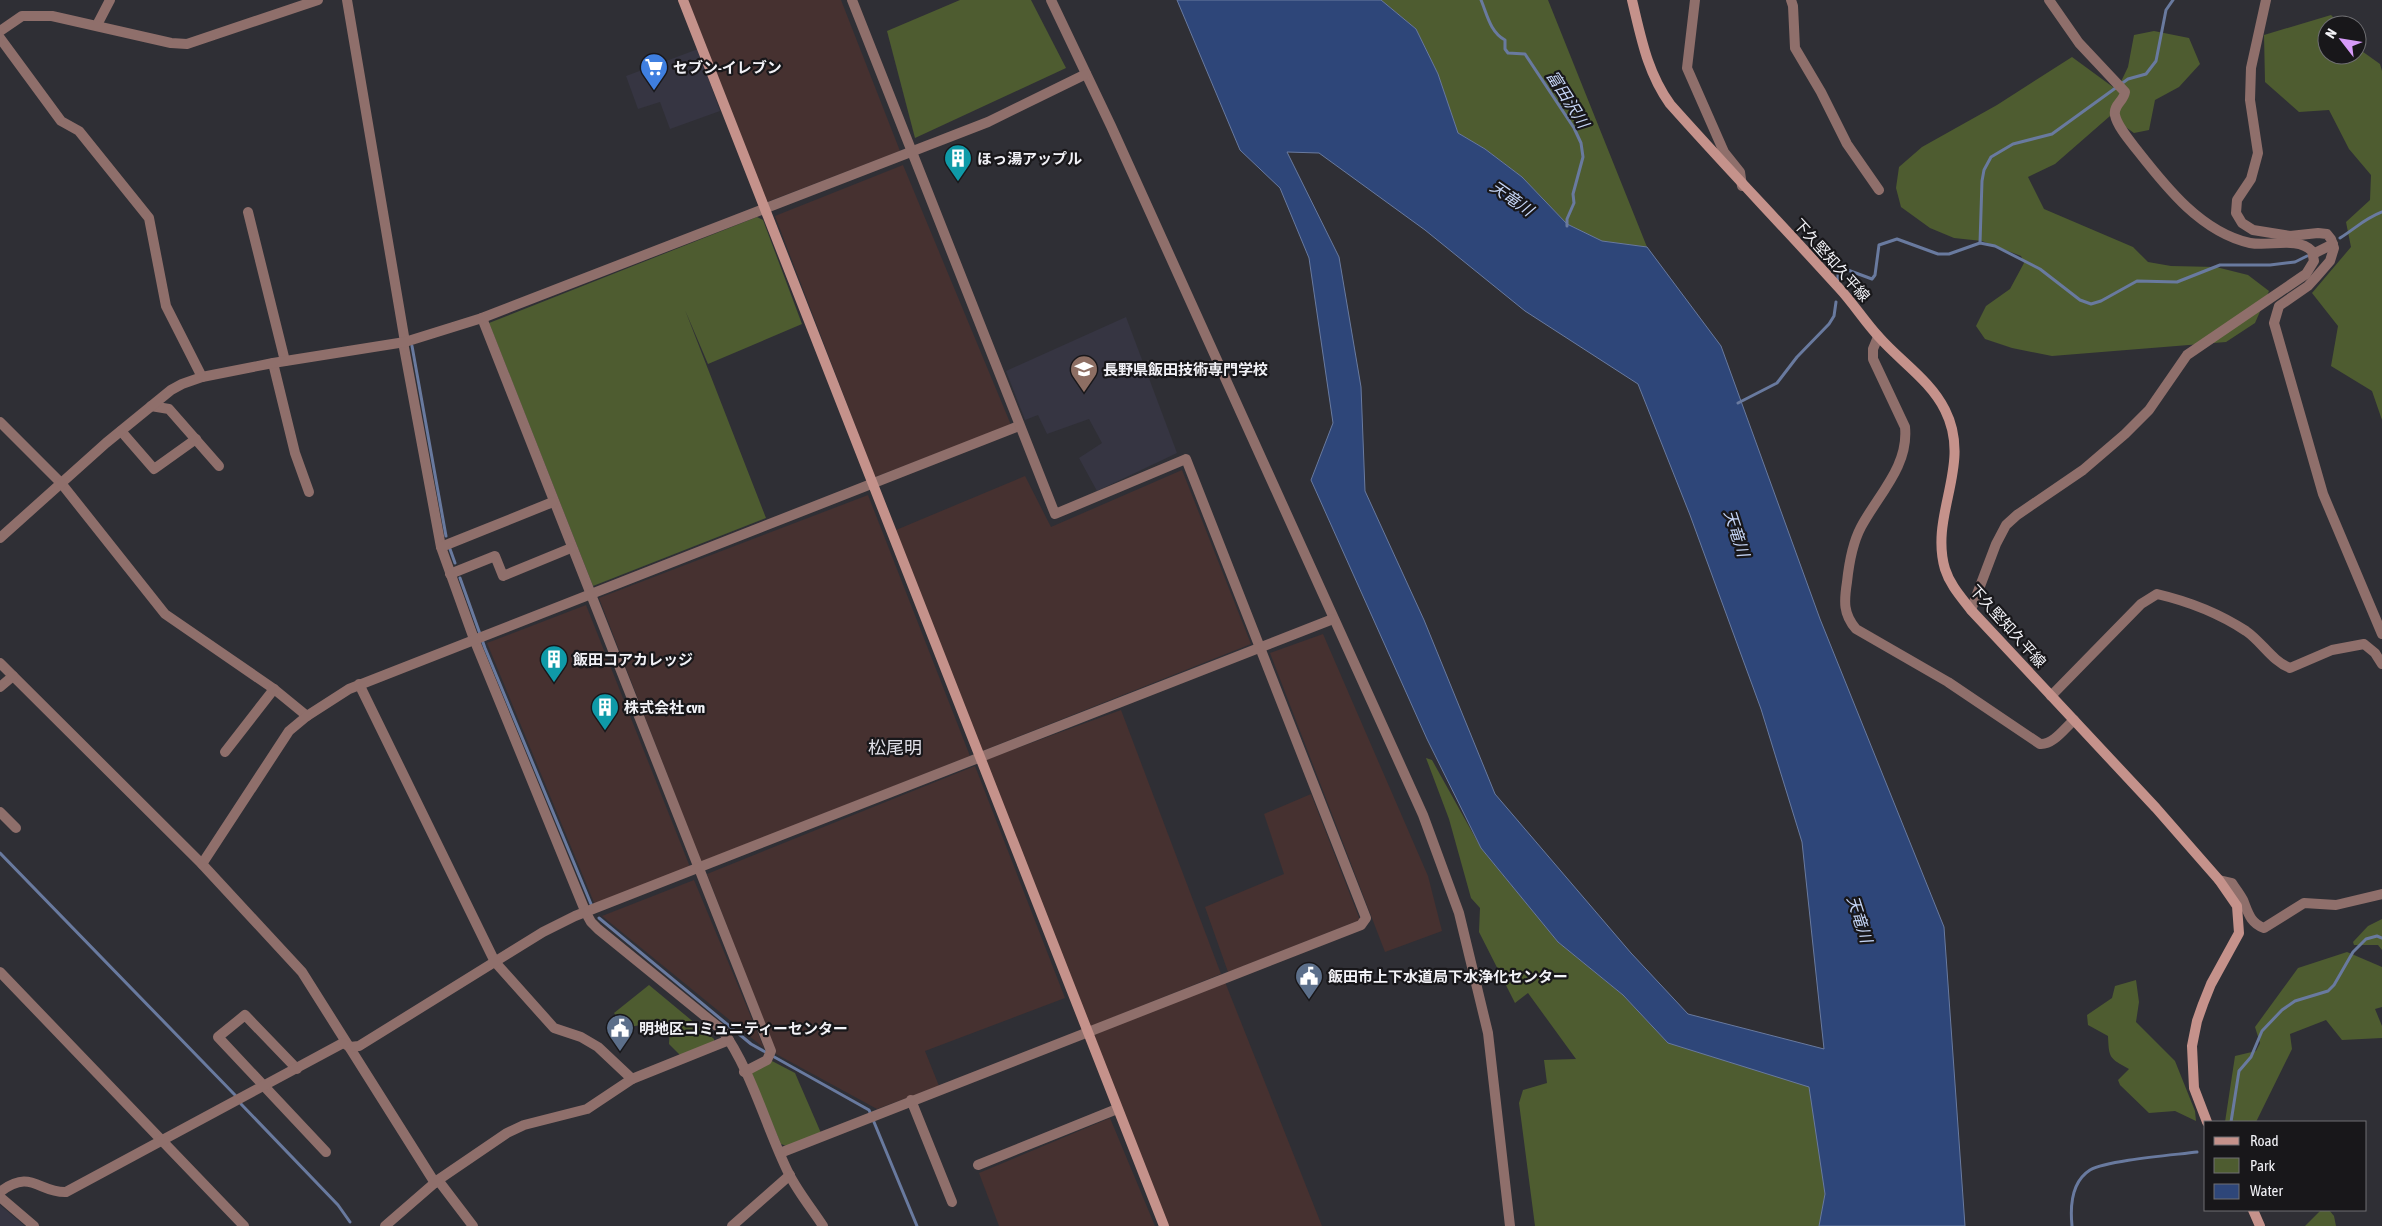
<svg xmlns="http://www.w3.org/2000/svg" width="2382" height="1226" font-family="'Asap Condensed','Noto Sans JP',sans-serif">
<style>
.built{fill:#363542}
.industrial{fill:#463130}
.green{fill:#4e5c30}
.water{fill:#2e4679;stroke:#697a9f;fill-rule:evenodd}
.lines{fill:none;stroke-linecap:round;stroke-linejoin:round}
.stream{stroke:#697a9f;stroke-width:3}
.street{stroke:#8f6f6b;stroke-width:10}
.secondary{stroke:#c5928b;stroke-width:10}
.labels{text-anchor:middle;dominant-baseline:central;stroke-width:4.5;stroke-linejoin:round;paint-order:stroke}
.poi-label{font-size:15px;font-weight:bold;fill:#f2f2f7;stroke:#18171a;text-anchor:start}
.street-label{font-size:15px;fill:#f2f2f7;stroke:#18171a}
.water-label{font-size:16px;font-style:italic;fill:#c6d6f7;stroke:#18171a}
.quarter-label{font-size:18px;fill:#e1e1e9;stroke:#18171a}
</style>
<rect width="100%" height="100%" fill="#2f2f35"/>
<g class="built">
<path d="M698,49L720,111L670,129L660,102L638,109L626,76Z"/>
<path d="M1126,317L1177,453L1097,491L1079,458L1102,443L1089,419L1047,434L1038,415L1025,420L1006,371Z"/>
<path d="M0,1205L25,1226H0Z"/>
</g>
<g class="industrial">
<path d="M688,0H841L900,151L767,202Z"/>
<path d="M903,165L1011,425L875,477L775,216Z"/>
<path d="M1182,470L1251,644L982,751L896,530L1025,476L1051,527Z"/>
<path d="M868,495L970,756L701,862L599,598Z"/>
<path d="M586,605L690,867L595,905L487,643Z"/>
<path d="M1323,634L1428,876L1442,931L1385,952L1270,653Z"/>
<path d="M1121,710L1221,974L1089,1027L985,760Z"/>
<path d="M975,766L1065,998L925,1051L939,1086L877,1109L776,1054L707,874Z"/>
<path d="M1311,794L1360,920L1228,972L1205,907L1284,874L1264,814Z"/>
<path d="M694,880L764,1048L602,916Z"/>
<path d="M1225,982L1322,1226H1168L1093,1035Z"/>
<path d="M1110,1118L1155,1226H999L979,1173Z"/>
</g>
<g class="green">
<path d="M960,0H1031L1066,68L915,138L887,31Z"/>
<path d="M1381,0H1548L1647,247L1602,241L1567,224L1522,177L1485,149L1458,133L1438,74L1416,29Z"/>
<path d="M2331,15L2341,25H2327V55H2333L2331,61L2346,55H2357V50L2359,49L2380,64L2382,71V420L2372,391L2331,366L2338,326L2312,293L2351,247L2346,222L2370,200L2371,175L2349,149L2329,110L2299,112L2265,82L2264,35Z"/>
<path d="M2154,31L2189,38L2200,64L2179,87L2155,100L2149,130L2134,133L2110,116L2055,164L2028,177L2044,209L2133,247L2148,262L2171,266L2216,267L2248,275L2269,291L2255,323L2226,342L2052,356L2012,348L1985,339L1976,326L1986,306L2010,289L2024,263L2021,256L1982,241L1954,238L1930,228L1901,207L1896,188L1899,167L1922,147L1997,105L2072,57L2117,90L2128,67L2134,35Z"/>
<path d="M757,217L763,220L802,324L708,364L685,310L766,518L593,586L489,323Z"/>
<path d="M1426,758L1432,760L1481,848L1558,942L1623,995L1668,1043L1810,1086L1825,1194L1819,1226H1535L1519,1103L1523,1090L1547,1083L1544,1060L1576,1059L1528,993L1515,1003L1479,932L1480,908L1471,898L1449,819Z"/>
<path d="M2382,919V950L2378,945H2354L2353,942L2368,926Z"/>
<path d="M2347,952L2382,967V1007L2375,1009L2382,1026V1038L2342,1040L2326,1020L2290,1034L2292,1049L2256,1122H2225L2235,1056L2256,1051L2260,1043L2255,1027L2298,968Z"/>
<path d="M2136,980L2139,1002L2136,1022L2175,1061L2195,1111L2196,1121L2175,1111L2149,1113L2120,1085L2118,1080L2129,1069C2109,1058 2109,1058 2108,1036L2088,1025L2087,1015L2112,998L2115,986Z"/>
<path d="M649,985L714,1039V1043L681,1056L669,1044L670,1026L646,1024L624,1028L614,1013Z"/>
<path d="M772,1061L795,1073L821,1133L786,1146L781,1144L750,1072Z"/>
<path d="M2321,1210H2329L2334,1216L2336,1226H2305Z"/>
</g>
<path class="water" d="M1177,0H1381L1416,29L1438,74L1458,133L1485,149L1522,177L1567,224L1602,241L1647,247L1721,346L1820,619L1944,927L1965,1226H1819L1825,1194L1809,1087L1668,1043L1623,995L1558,942L1481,848L1427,739L1311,480L1333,423L1309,258L1280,188L1240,150ZM1287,152L1319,153L1425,230L1525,311L1638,384L1690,515L1761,709L1802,842L1824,1049L1688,1014L1631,953L1495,794L1424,620L1365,491L1361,387L1339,257Z"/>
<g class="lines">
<g class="stream">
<path d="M1481,0C1487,14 1490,32 1505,40V49L1508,53L1525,54L1574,128L1581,143L1583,157L1573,194L1574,203L1567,219V226"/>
<path d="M2340,238C2356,228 2364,219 2382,212"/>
<path d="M1980,243L1982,181L1984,170L1991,157L2013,144L2052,134L2128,79L2146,74L2156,61L2166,10L2173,0"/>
<path d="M1838,280V274L1845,269L1872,279L1875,275L1879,245L1897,239L1938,254H1949L1980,243L1995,246L2040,269L2080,300L2091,304L2101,301L2137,281L2177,282L2220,265H2270L2295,262L2307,256"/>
<path d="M412,346L446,536"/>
<path d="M1738,403L1777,383L1797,357L1829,324L1834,316L1836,302"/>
<path d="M450,549L455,563"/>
<path d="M460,578L485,648L591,904"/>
<path d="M0,853L235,1095"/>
<path d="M599,918L751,1044L869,1110L917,1226"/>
<path d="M241,1104L338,1205L350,1222"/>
<path d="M2231,1122L2239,1071L2251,1057L2262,1031L2282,1010L2295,1001L2328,991L2334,985L2353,952L2366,939L2377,936L2382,938"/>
<path d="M2072,1226C2070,1206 2071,1182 2090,1170C2108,1160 2174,1155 2197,1152"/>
</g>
<g class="street">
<path d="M347,0L405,342"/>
<path d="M1051,0L1111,126L1423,815L1459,913L1488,1033L1510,1226"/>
<path d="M1695,0L1687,68L1724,152L1740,172L1742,186"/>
<path d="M1791,0L1793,6L1795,48L1821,92L1847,144L1879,190"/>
<path d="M2266,0L2251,68L2250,100L2258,153L2251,179L2237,200L2236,213L2242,223L2253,230L2290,236L2318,233L2327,234L2331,239L2334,248L2330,261L2317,276L2308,286L2279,306L2274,323L2323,494L2382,634"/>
<path d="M97,25L110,0"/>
<path d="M0,31L22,16H52L171,43L187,44L318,0"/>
<path d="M0,38L61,121L79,131L149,218L166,306L202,377"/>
<path d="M248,212L285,361"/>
<path d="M2313,254L2333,244"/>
<path d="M482,318L771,1051L767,1060L744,1072"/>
<path d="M1878,337L1873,349V359L1905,427C1909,466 1878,495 1861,527C1852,544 1849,563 1847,582C1844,601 1843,614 1856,629L1948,682L2040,744C2053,745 2064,729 2074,720"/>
<path d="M403,342L441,547L474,639L586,913L591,922L598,929L722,1030C751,1069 767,1130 789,1174C798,1192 812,1209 823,1226"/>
<path d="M273,363L295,453L309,492"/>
<path d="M151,406L169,409L219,466"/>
<path d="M0,422L61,483L165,614L274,689L307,716"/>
<path d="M121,431L154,469L196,439"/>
<path d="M0,538L106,443L171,390L182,384L202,377L273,363L405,342L482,318L988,122L1086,74"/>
<path d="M441,547L553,502"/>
<path d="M450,574L495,556L503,576L571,548"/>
<path d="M1971,610L1996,544L2006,525L2017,515L2083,470L2125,434L2149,410L2187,355L2306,274L2314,261L2312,251C2297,236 2269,247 2250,243C2201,232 2166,187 2137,150C2130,141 2117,126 2115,115C2113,105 2124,101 2125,92L2079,43L2049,0"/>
<path d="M0,663L202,864L302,972L435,1183"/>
<path d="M359,684L495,962L554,1028L581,1037L598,1047L632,1079"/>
<path d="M0,687L13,676"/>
<path d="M2051,696L2141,604L2157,594C2187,601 2220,614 2246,631C2262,642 2272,661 2290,668L2332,650L2364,644L2375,653L2382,664"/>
<path d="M225,752L274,689"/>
<path d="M0,812L16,828"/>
<path d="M202,864L289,731L307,716L349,689L1019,426"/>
<path d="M2219,880L2232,883C2235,888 2240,894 2243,900C2248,912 2250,923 2264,928L2304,903L2336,905L2382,894"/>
<path d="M0,972L244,1226"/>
<path d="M297,1069L245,1015L218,1037L326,1152"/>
<path d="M911,1100L952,1202"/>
<path d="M780,1153L1361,925L1366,918L1186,459L1055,514L852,0"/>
<path d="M978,1165L1117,1109"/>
<path d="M438,1180L507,1133L524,1125L587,1109L632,1079L729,1040"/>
<path d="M0,1192C31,1168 39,1193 66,1192L343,1043L350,1047L359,1046L543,932L575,916L1333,619"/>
<path d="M0,1197L34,1226"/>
<path d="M385,1226L438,1180L473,1226"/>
<path d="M732,1226L790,1175"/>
</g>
<g class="secondary">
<path d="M683,0L1164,1226"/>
<path d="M1632,0C1641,37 1647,72 1670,104C1725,166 1783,226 1839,288C1853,303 1865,322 1879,337C1900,361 1931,381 1945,410C1973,465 1929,514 1945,569C1950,585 1961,597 1971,610L2156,808L2219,880L2237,906L2239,933L2211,984L2203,1004L2197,1021L2192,1046L2194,1088L2207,1122"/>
<path d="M2253,1210L2260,1226"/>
</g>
</g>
<defs>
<g id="supermarket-pin" transform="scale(1.4375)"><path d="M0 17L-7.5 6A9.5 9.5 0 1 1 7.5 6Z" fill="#3f7fe0" stroke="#18171a"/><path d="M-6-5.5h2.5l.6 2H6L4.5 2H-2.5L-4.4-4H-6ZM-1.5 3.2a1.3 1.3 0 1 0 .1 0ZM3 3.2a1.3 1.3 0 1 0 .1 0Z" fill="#fff"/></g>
<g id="building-pin" transform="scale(1.4375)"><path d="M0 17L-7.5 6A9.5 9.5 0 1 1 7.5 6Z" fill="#0f9aa8" stroke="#18171a"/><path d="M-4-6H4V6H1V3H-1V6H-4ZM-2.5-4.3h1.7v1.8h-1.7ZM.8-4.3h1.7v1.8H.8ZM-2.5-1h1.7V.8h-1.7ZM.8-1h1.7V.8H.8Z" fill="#fff"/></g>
<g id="university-pin" transform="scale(1.4375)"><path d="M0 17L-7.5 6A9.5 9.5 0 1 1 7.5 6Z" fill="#8d6e63" stroke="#18171a"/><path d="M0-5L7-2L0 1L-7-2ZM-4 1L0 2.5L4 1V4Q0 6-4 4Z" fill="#fff"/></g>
<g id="civic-pin" transform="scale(1.4375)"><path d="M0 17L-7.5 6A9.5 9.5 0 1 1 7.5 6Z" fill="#5c6f8a" stroke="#18171a"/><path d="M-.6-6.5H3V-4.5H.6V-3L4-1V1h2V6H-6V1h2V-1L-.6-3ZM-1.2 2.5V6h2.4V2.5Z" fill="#fff"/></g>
</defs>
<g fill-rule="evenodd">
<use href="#supermarket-pin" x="654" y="67"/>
<use href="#building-pin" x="958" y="158"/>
<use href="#university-pin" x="1084" y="369"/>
<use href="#building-pin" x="554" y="659"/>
<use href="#building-pin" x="605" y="707"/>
<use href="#civic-pin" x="1309" y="976"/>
<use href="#civic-pin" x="620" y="1028"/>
</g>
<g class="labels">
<g class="poi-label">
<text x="673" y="67">セブン-イレブン</text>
<text x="977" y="158">ほっ湯アップル</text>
<text x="1103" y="369">長野県飯田技術専門学校</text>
<text x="573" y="659">飯田コアカレッジ</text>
<text x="624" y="707">株式会社 cvn</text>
<text x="1328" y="976">飯田市上下水道局下水浄化センター</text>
<text x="639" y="1028">明地区コミュニティーセンター</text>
</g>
<g class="street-label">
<text transform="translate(1832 260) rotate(48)">下久堅知久平線</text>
<text transform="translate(2008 626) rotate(48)">下久堅知久平線</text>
</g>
<g class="water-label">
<text transform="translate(1568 99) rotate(58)">富田沢川</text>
<text transform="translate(1512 198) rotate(35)">天竜川</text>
<text transform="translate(1737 533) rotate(72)">天竜川</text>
<text transform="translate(1860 919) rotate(72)">天竜川</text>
</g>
<g class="quarter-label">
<text x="895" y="747">松尾明</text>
</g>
</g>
<rect x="2204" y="1121" width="162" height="90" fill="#18171a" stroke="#6f6f72"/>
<rect x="2214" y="1137" width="25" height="8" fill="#c5928b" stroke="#6f6f72"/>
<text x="2250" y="1146" font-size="15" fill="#f2f2f7">Road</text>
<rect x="2214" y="1158" width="25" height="15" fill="#4e5c30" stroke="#6f6f72"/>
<text x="2250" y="1171" font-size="15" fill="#f2f2f7">Park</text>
<rect x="2214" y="1184" width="25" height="15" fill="#2e4679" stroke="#6f6f72"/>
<text x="2250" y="1196" font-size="15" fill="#f2f2f7">Water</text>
<g transform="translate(2342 40) rotate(301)"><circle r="24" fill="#18171a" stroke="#6f6f72"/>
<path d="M0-4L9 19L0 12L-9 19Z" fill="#d79bf9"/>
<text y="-8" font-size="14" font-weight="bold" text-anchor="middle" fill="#f2f2f7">N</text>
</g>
</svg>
